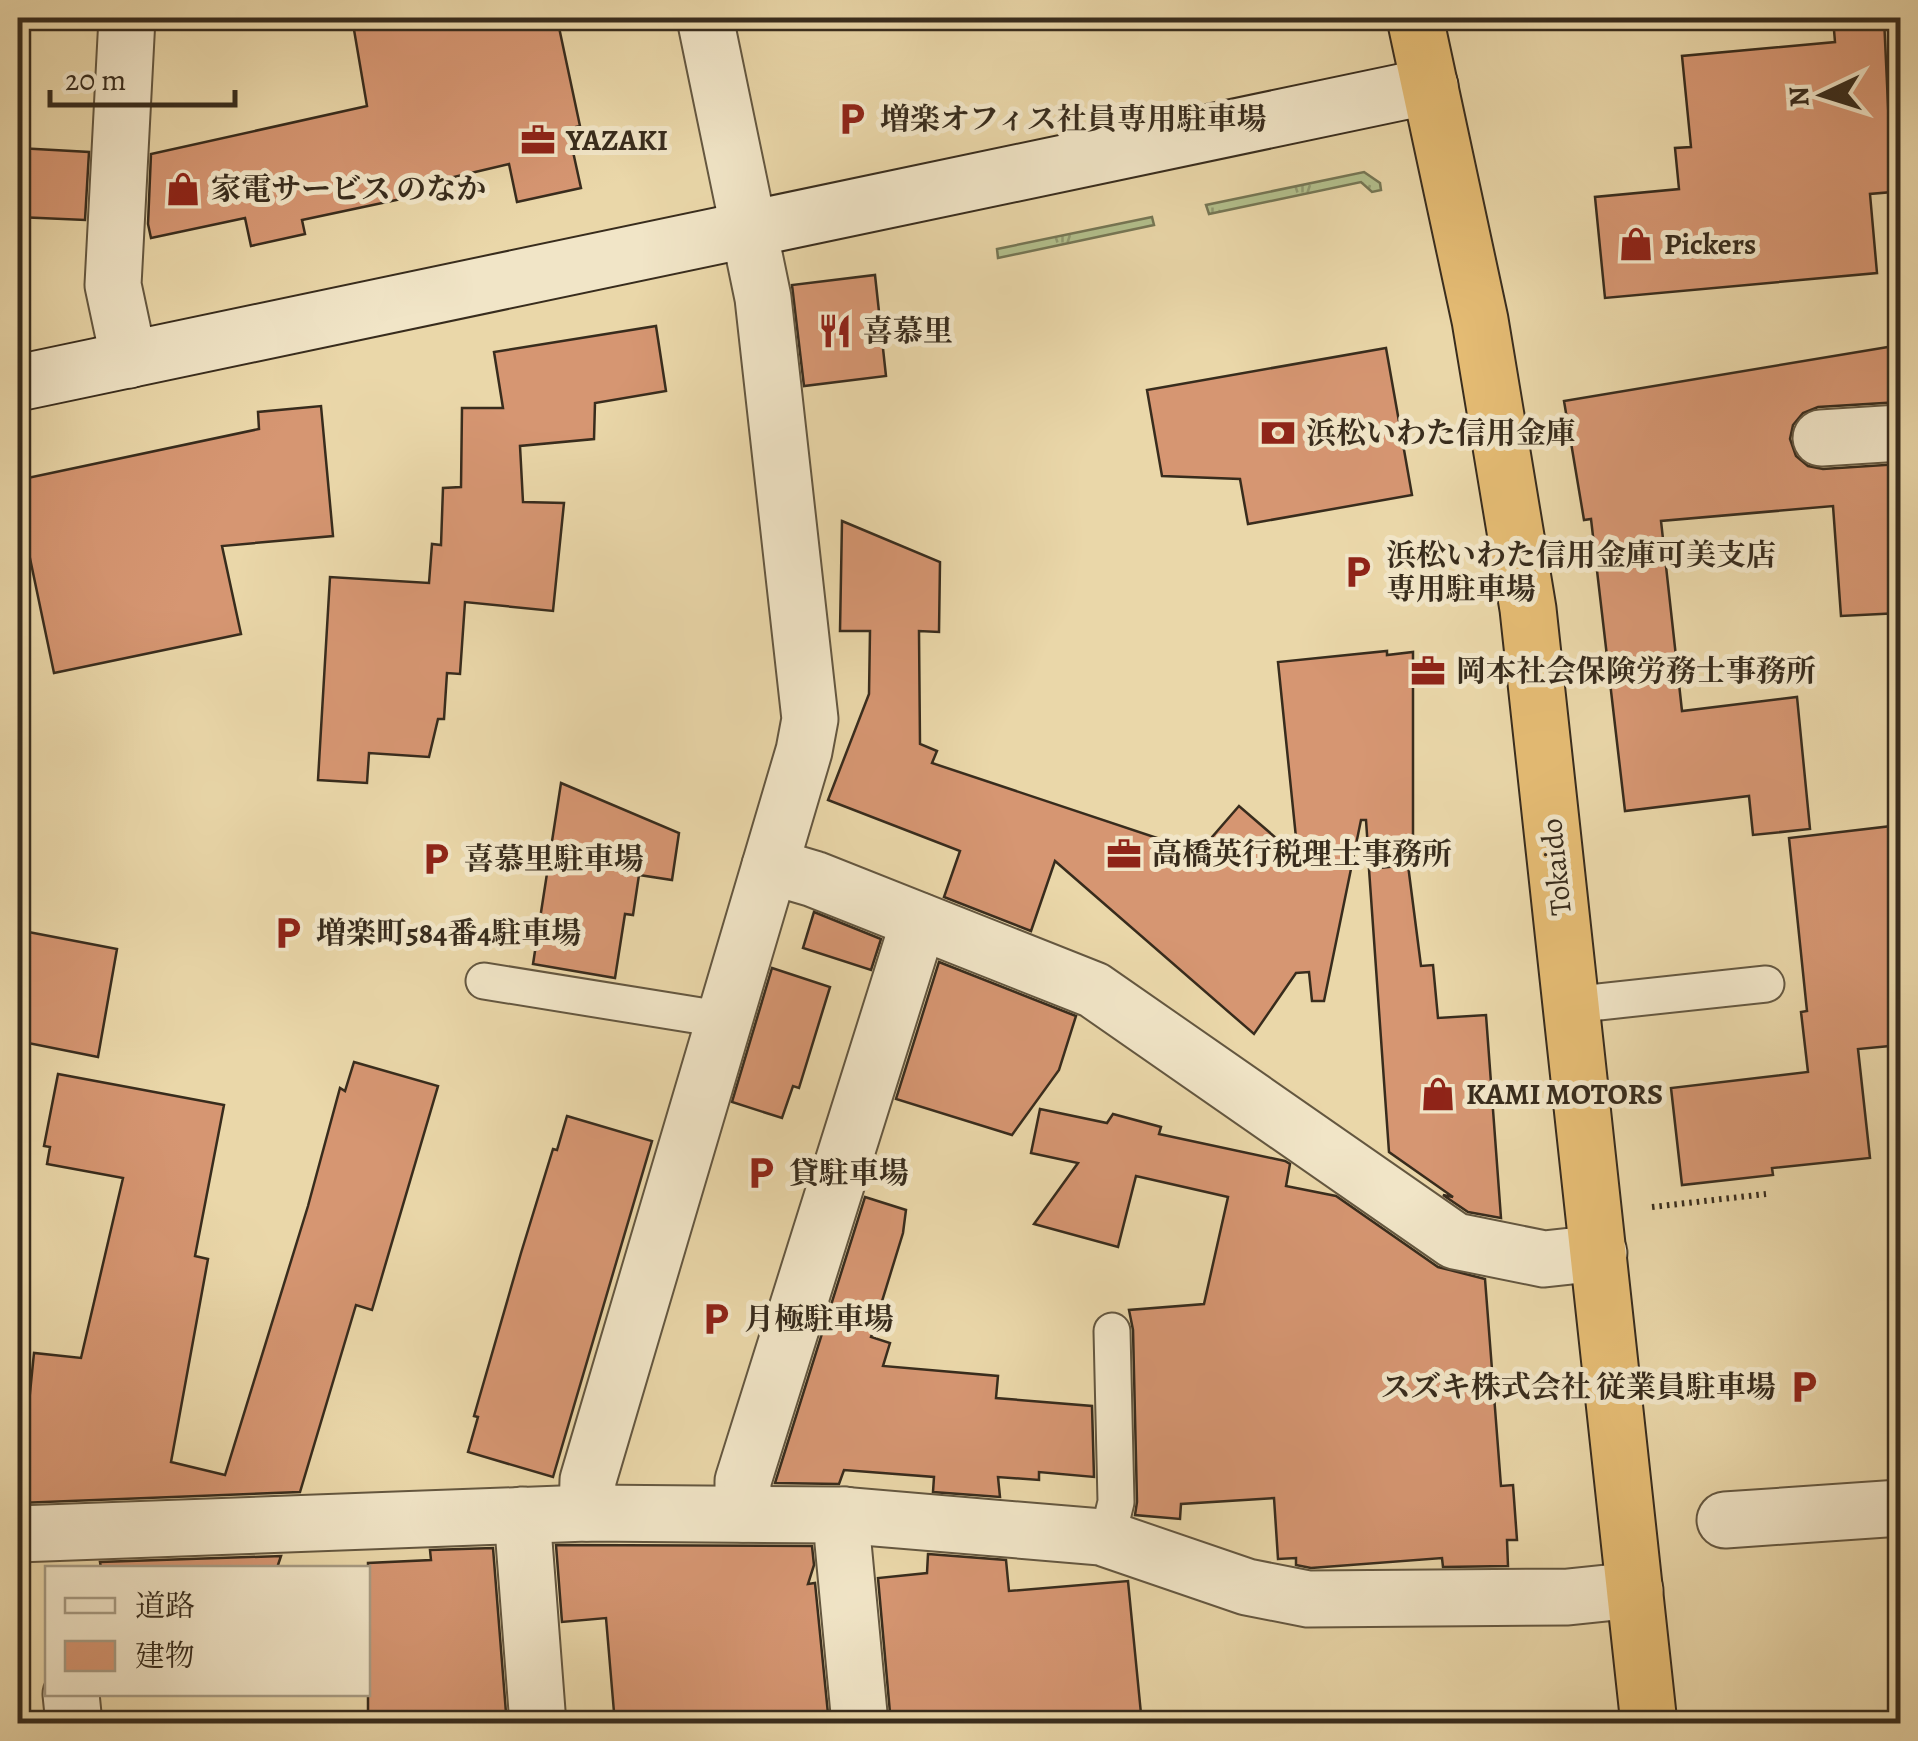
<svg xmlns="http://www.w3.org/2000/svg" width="1918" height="1741" font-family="Alegreya,'Noto Serif JP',serif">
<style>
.grass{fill:url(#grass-tufts);stroke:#757654;stroke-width:2.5}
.building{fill:#d69672;stroke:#382c1d;stroke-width:2.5}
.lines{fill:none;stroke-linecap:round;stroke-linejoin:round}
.lane-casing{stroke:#645740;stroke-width:39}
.street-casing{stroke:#645740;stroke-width:59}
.secondary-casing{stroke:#382c1d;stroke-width:59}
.highway-casing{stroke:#382c1d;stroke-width:59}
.path{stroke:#382c1d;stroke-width:6;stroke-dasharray:2.5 5;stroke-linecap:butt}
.lane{stroke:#f1e5c7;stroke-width:35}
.street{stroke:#f1e5c7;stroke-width:55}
.secondary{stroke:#f1e5c7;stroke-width:55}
.highway{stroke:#e5bc74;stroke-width:55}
.labels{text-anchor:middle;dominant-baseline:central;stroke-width:10;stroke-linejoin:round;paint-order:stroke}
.poi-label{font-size:30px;font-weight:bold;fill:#382c1d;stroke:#f1e5c7;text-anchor:start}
.street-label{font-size:30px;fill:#382c1d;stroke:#f1e5c7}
</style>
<defs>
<pattern id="grass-tufts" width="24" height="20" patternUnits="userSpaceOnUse" patternTransform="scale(2.5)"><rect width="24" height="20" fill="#b2bf8c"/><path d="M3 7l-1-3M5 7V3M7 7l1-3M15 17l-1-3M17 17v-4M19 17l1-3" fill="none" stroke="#929b72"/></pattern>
</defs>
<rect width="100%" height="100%" fill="#ead7a9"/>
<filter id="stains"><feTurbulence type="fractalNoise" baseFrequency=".002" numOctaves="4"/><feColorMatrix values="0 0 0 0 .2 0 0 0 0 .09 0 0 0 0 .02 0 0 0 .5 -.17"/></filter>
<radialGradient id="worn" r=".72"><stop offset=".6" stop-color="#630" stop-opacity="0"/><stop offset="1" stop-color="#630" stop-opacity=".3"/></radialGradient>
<g class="grass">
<path d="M1364,172L1380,183L1381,190L1372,192L1361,182L1209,214L1206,205Z"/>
<path d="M1152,217L1154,225L998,258L997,249Z"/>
</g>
<g class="building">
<path d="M352,18H557L580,126L568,129L581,188L517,202L509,164L399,190L401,199L302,220L305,234L251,246L245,218L151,238L148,224L151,154L367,106Z"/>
<path d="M1833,18H1884L1892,192L1870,194L1877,273L1605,298L1595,197L1679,189L1675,148L1691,147L1682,56L1835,42Z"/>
<path d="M18,148L89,152L85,220L18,217Z"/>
<path d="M875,275L886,376L804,386L792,285Z"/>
<path d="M656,326L666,391L595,403L594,439L520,446L523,502L564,503L553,611L465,602L460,674L447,673L444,719H438L429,757L369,753L367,783L318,780L330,577L429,583L432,544L441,545L443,488L461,487L462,408H503L494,352Z"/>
<path d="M1900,345V402L1818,407L1803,413L1793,425L1790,439L1796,456L1808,466L1823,469L1900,464V613L1841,616L1833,506L1661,521L1682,711L1797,697L1810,829L1753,835L1749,796L1625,811L1591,519L1584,520L1564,401Z"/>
<path d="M1386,348L1412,495L1248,524L1240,479L1162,476L1147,390Z"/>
<path d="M321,406L333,536L222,546L241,634L54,673L18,501V480L259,429L258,412Z"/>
<path d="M842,521L940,562L939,632L919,631L920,744L937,751L932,763L1199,852L1239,806L1298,857L1278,662L1387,651V655L1413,652V844L1368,849L1366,820H1361L1324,1001H1312L1309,972L1296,973L1254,1034L1055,861L1031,931L944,897L960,851L828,800L869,694L870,631H840Z"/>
<path d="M561,783L679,833L672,880L639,875L633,915L625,914L615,978L533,964Z"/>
<path d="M1892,826L1900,906V1045L1858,1049L1870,1158L1772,1168L1773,1175L1682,1185L1671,1088L1808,1072L1801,1012L1807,1011L1789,838Z"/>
<path d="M1408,865L1421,966L1433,965L1438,1018L1486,1015L1501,1218L1468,1212L1443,1195L1453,1197L1389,1152L1369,869Z"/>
<path d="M814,912L881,939L871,970L803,948Z"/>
<path d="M18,930L117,949L98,1057L18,1041Z"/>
<path d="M939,962L1076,1016L1059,1070L1012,1135L896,1099Z"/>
<path d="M772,968L830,987L799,1088L793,1086L782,1118L732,1102Z"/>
<path d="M354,1062L438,1086L372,1310L356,1305L300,1492L19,1503L34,1353L81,1358L123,1178L47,1164L50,1147L44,1146L58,1074L224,1105L195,1256L208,1259L171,1462L225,1475L308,1206L340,1088L345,1091Z"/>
<path d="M1040,1109L1107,1123L1113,1114L1161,1127L1159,1134L1285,1161L1290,1164L1286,1186L1336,1196L1438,1267L1485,1279L1501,1486L1513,1485L1517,1540H1507L1508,1566L1443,1567L1442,1558L1311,1568L1296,1565V1558L1278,1559L1274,1498L1181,1504L1180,1519L1135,1515L1137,1502L1133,1330L1129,1310L1204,1304L1228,1197L1136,1176L1118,1247L1034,1224L1078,1163L1031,1153Z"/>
<path d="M567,1116L652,1141L553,1477L468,1452L478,1417L474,1416L521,1253L553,1149L557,1150Z"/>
<path d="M865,1197L906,1210L903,1233L871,1337L890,1343L883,1366L998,1376L996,1398L1092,1406L1094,1477L1039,1472V1480L998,1477L1000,1497L933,1492L934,1477L844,1470L839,1484L775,1483Z"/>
<path d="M556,1545L812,1546L814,1565L808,1584L815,1583L829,1724H615L606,1618L562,1622Z"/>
<path d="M493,1548L506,1713H495L496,1724H368V1563L431,1560L430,1550Z"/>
<path d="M928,1554L1006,1560L1009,1591L1128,1581L1142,1724H891L878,1578L927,1573Z"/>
<path d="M281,1556L277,1568H101L100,1562Z"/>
</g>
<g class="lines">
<g class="lane-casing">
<g id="lane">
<path d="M484,981L701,1016L723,1023"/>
<path d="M1571,1005L1766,984"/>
<path d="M1107,1539L1116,1502L1112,1331"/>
</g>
</g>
<g class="street-casing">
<g id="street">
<path d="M127,18L113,285L129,360"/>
<path d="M1821,438L1900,433"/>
<path d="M770,866L814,879L1094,990L1455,1241L1544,1259L1599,1253"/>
<path d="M587,1513L588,1480L804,751L810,719L763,298L705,18"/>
<path d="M743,1514V1481L919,921"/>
<path d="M522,1515L538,1724"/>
<path d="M845,1515L843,1543L860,1724"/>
<path d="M1725,1520L1900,1508"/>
<path d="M18,1534L587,1513L840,1515L1101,1537L1247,1587L1308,1599L1568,1597L1635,1590"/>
<path d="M71,1694L74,1724"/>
</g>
</g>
<g class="secondary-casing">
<path id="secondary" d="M18,383L1430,86"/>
</g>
<g class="highway-casing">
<path id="highway" d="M1415,18L1480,320L1528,609L1649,1724"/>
</g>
<path class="path" d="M1652,1207L1766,1194"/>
<use href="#lane" class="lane"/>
<use href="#street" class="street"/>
<use href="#secondary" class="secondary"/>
<use href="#highway" class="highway"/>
</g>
<defs>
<g id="parking-bare" transform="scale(2.7)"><path d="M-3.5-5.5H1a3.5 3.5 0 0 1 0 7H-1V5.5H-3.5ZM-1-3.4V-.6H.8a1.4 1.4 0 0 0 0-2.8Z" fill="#8f2418" stroke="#f1e5c7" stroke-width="2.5" paint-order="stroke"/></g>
<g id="office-bare" transform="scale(2.7)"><path d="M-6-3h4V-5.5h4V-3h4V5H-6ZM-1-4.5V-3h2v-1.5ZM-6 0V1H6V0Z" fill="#8f2418" stroke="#f1e5c7" stroke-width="2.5" paint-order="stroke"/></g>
<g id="shop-bare" transform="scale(2.7)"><path d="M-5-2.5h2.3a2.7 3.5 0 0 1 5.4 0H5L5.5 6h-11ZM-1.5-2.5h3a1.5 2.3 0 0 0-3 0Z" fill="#8f2418" stroke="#f1e5c7" stroke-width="2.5" paint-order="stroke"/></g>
<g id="restaurant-bare" transform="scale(2.7)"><path d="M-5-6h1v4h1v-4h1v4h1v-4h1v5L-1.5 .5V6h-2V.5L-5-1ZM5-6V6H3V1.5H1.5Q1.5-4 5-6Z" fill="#8f2418" stroke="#f1e5c7" stroke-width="2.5" paint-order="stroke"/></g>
<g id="bank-bare" transform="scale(2.7)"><path d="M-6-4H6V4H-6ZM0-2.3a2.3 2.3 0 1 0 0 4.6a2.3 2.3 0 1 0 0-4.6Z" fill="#8f2418" stroke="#f1e5c7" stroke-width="2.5" paint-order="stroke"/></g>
</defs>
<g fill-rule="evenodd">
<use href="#parking-bare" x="852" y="119"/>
<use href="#office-bare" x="538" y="140"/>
<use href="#shop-bare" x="183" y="189"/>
<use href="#shop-bare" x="1636" y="244"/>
<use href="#restaurant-bare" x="835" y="331"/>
<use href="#bank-bare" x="1278" y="433"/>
<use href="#parking-bare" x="1358" y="572"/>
<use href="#office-bare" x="1428" y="671"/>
<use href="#office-bare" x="1124" y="854"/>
<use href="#parking-bare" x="436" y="859"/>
<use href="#parking-bare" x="288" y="933"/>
<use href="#shop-bare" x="1438" y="1094"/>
<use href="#parking-bare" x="761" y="1173"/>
<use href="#parking-bare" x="716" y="1319"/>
<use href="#parking-bare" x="1804" y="1387"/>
</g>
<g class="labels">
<g class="poi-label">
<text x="880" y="119">増楽オフィス社員専用駐車場</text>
<text x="566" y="140">YAZAKI</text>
<text x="211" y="189">家電サービス のなか</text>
<text x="1664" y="244">Pickers</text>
<text x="863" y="331">喜慕里</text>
<text x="1306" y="433">浜松いわた信用金庫</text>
<text x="1386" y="555">浜松いわた信用金庫可美支店<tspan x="1386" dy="34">専用駐車場</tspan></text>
<text x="1456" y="671">岡本社会保険労務士事務所</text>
<text x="1152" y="854">高橋英行税理士事務所</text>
<text x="464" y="859">喜慕里駐車場</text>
<text x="316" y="933">増楽町584番4駐車場</text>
<text x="1466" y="1094">KAMI MOTORS</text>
<text x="789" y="1173">貸駐車場</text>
<text x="744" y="1319">月極駐車場</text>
<text x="1776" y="1387" text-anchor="end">スズキ株式会社 従業員駐車場</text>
</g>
<g class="street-label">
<text transform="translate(1556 867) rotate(-96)">Tokaido</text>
</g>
</g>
<rect width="1918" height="1741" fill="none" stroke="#ead7a9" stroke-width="60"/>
<rect x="20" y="20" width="1878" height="1701" fill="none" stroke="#382c1d" stroke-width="5"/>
<rect x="30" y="30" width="1858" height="1681" fill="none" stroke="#382c1d" stroke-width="2.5"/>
<rect x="45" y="1566" width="325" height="130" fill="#f1e5c7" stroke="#a79b83" stroke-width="2.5"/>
<rect x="65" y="1598" width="50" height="15" fill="#f1e5c7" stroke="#a79b83" stroke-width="2.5"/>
<text x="135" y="1616" font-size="30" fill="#382c1d">道路</text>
<rect x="65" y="1641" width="50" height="30" fill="#d69672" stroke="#a79b83" stroke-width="2.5"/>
<text x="135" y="1666" font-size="30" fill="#382c1d">建物</text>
<g transform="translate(1823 95) rotate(266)" stroke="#f1e5c7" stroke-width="8" paint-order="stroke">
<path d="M0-8L18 38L0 25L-18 38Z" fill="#382c1d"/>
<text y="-15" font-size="28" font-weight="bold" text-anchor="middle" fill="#382c1d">N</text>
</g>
<path d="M50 90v15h185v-15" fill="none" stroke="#382c1d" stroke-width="5"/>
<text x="65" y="90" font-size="30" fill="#382c1d" stroke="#f1e5c7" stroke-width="8" paint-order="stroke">20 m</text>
<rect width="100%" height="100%" filter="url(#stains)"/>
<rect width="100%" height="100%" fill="url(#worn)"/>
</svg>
